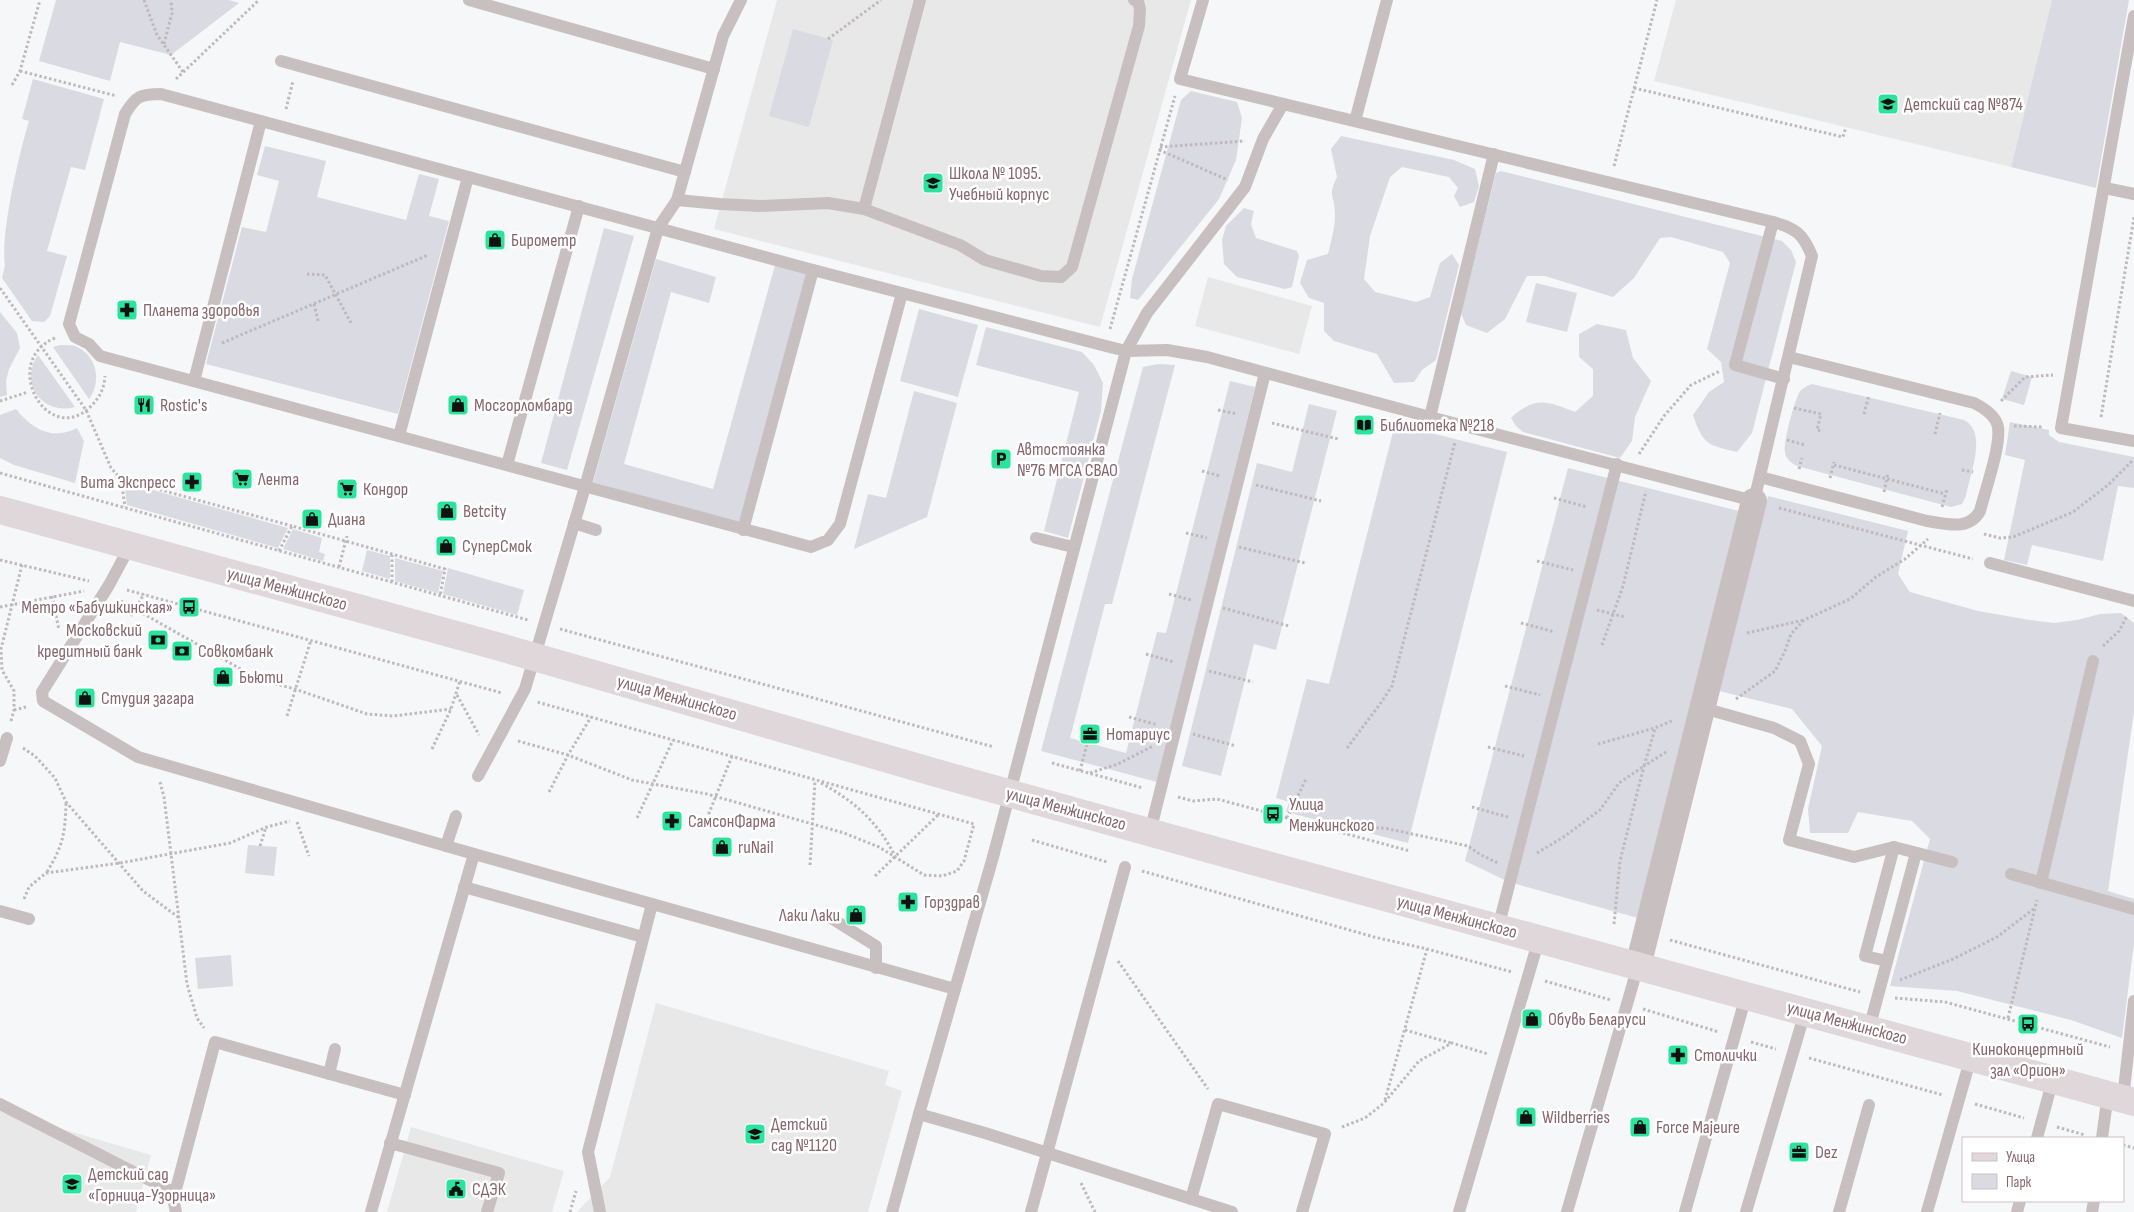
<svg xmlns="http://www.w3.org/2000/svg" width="2134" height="1212" font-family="'Sofia Sans Condensed',sans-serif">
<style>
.built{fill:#e9e8e9}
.green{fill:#dadae2}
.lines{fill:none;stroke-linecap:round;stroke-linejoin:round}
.path{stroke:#c0b9bb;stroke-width:3;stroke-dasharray:2.5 2.5;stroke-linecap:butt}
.service{stroke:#c8bfc1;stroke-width:12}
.minor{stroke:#c8bfc1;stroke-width:26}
.secondary{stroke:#dfd7d9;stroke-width:28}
.labels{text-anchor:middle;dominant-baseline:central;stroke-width:5;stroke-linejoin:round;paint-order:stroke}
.poi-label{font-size:18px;fill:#87676d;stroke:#fff;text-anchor:start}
.street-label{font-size:18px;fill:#87676d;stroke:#fff}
</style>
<rect width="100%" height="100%" fill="#f6f7f8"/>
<g class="built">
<path d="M777,0H1191L1100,327L714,229Z"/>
<path d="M1676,0H2052L2011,167L1654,81Z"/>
<path d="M1208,277L1312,306L1299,354L1195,326Z"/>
<path d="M656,1003L889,1071L885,1085L902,1091L868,1212H577L610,1177Z"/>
<path d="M0,1111L151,1155L136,1212H0Z"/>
<path d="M411,1127L564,1171L552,1212H387Z"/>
</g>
<g class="green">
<path d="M56,0H229L239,3L171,55L120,42L110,81L39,61Z"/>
<path d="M2052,0H2129L2096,188L2011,167Z"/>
<path d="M793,29L833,40L809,127L769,116Z"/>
<path d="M33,79L104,99L85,170L71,167L47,251L67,256L50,316L44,322L32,321L2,278L5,265C0,235 19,154 29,121L22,119Z"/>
<path d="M1191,91L1237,102L1242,118L1236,160L1219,199L1138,300L1130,298L1132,279L1181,100Z"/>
<path d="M1341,136L1454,160L1475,169L1479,186L1474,202L1460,207L1454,196L1458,188L1449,177L1402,167L1390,177L1370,236L1364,279L1375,292L1416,302L1430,297L1440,263L1452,254L1459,265L1436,360L1422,370L1414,382L1394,383L1377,354L1334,341L1324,331V303L1309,298L1300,283L1307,260L1328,254C1331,241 1335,228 1335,215C1335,195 1327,197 1337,177L1331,149Z"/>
<path d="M265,146L326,161L317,197L406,220L419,174L439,179L429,216L449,221L398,414L206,364L242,227L266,232L279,181L257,175Z"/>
<path d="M1501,171L1782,241L1791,250L1796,262L1752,433L1737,452C1708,445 1703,445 1693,415L1709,392L1724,382L1721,362L1707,349L1730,263L1723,252L1671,237L1660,238L1634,278L1613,297L1545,276H1527L1505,319L1487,333L1466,325L1461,313L1496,173Z"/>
<path d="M1244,208L1254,211L1251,224L1256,238L1297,251L1299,256L1292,287L1285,289L1237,277L1224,264L1222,240L1226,226Z"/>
<path d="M604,228L634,236L567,470L541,463Z"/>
<path d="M656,259L716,277L709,303L671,292L624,464L713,489L775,265L807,273L739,523L593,482Z"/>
<path d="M1536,283L1577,293L1567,332L1526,322Z"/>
<path d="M919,309L978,325L958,397L900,381Z"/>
<path d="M0,312L17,333L20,348L9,369L6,381L7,395L0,397Z"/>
<path d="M1597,324L1626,330L1633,358L1651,381L1635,417L1632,441L1620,458L1523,432L1516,426L1511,418C1535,396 1547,401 1575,412L1593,396V369L1579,357V334Z"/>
<path d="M986,327L1082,352L1094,365L1103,383L1101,411L1068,538L1044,531L1079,392L976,365Z"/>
<path d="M60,345C65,345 71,345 75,346C97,355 102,381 89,399L53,347Z"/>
<path d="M38,355L75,407C43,416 18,383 38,355Z"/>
<path d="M1158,364L1175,365L1112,604H1105L1070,738L1126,753L1157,632L1166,633L1230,381L1255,387L1157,782L1041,751L1143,367Z"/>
<path d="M2011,371L2032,377L2024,405L2002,399Z"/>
<path d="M1812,384L1964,420C1988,432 1970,475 1966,496L1962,504L1951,507L1797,466C1791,463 1786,459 1785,452C1783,442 1794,403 1799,393C1802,388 1807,386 1812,384Z"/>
<path d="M914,391L957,403L927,517L854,549L868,494L886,498Z"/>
<path d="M1309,404L1337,411L1276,650L1254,644L1221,776L1182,766L1257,463L1292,472Z"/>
<path d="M16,409C32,429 52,441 77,428L84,441L75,483L14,465L0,458V415Z"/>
<path d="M2010,422L2049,430V435L2059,442L2134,457V488L2118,486L2103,561L2032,545L2027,565L2004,560L2025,460L2005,455Z"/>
<path d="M1395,424L1507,452L1408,843L1286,812L1289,802L1276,798L1307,679L1329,684Z"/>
<path d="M1568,468L1743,512L1638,918L1509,882L1465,861Z"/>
<path d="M124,482L288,528L278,548L127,505Z"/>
<path d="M1768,496L1908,531L1898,574L1910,592L1978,611L2030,620L2054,623L2077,620L2100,614L2121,613L2134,623V712L2108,891L2134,899V943L2122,1038L2071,1020L1957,991L1890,986L1930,839L1912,821L1858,812L1848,833H1810L1808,809L1822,746L1792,709L1719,691Z"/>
<path d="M293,529L322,538L319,552L325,554L323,561L283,549Z"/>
<path d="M367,550L390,556V579L362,571Z"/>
<path d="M395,558L443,571L438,593L395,581Z"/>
<path d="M448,568L524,590L517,615L443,594Z"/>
<path d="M248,845L277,847L274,876L245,873Z"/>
<path d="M231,955L233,986L198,989L195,958Z"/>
</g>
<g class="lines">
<g class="path">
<path d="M144,0L157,35L183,72"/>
<path d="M828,39L881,0"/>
<path d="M164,44L172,13L171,0"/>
<path d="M20,71L117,96"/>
<path d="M176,79L259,0"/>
<path d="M12,85L20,71L40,0"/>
<path d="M1634,88L1843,137L1846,127"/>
<path d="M286,109L293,81"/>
<path d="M1160,147L1245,141"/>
<path d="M1159,150L1228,180"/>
<path d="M1614,166L1657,0"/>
<path d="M307,274L325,275L351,323"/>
<path d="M0,288L86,410L111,468L121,479L125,507"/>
<path d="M314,304L318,321"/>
<path d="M1110,329L1175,96"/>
<path d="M55,338C0,361 46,445 88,409C99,399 104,390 105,376"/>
<path d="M222,343L428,255"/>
<path d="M0,401L28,392"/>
<path d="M2001,401L2025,377L2053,375"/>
<path d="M1794,408L1821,414L1817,430L1823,431"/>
<path d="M1218,410L1237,414"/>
<path d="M1864,414L1869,395"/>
<path d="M2101,417L2134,217"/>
<path d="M1272,423L1338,439"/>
<path d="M2014,426L2043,427"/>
<path d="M1935,434L1940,413"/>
<path d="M1787,440L1805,445"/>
<path d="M1639,454L1664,416L1691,385L1720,371"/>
<path d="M1834,465L1945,494"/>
<path d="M1799,469L1802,458"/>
<path d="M1962,470L1973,472"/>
<path d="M1202,471L1220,476"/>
<path d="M0,473L528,620"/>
<path d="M1830,478L1834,462"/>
<path d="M121,479L292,526"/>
<path d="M1256,485L1321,501"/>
<path d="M1884,492L1888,473"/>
<path d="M1554,498L1587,507"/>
<path d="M1942,507L1947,489"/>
<path d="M1779,508L1973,559"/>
<path d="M1186,533L1207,538"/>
<path d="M1984,534L2000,538L2013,537L2073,512L2108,485L2133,460"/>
<path d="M1239,547L1305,563"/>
<path d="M279,551L292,526L445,569L440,596"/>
<path d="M0,560L89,581"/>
<path d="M1537,561L1573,570"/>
<path d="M339,567L347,536"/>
<path d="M392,582V555"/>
<path d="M127,590L502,693"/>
<path d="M1169,594L1191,600"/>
<path d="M52,596L59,630"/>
<path d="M121,601L260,680L295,689L367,714L393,716L451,709"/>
<path d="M0,607L84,591"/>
<path d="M1223,608L1289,626"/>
<path d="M1597,610L1625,617"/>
<path d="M131,616L144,594"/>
<path d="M1521,623L1555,632"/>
<path d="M560,629L994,747"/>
<path d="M1747,633L1804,620"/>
<path d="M1602,645L1623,586L1646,491"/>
<path d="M2103,646L2119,631L2127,616"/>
<path d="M1146,654L1174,662"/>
<path d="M1209,671L1253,682"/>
<path d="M1505,686L1540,695"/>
<path d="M457,695L479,735"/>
<path d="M1736,699L1775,671L1785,651L1791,634L1804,620L1850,599L1876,577L1905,559L1928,539"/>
<path d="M14,710L26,707"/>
<path d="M287,716L311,640"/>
<path d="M1129,717L1158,725"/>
<path d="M11,721L14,710V691L2,670L1,649L22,565"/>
<path d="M1193,734L1236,746"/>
<path d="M518,741L568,755L632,780L707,794L844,833L879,847L924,875L942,876L957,871L964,861L974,824L537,702"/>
<path d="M1598,744L1655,728L1674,720"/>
<path d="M1488,747L1524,756"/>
<path d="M23,748L35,756L55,778L66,802L143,891L178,917"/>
<path d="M1347,748L1380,704L1392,686L1455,442"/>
<path d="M432,749L451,709L460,681"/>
<path d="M1052,763L1143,788"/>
<path d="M1080,771L1088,740"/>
<path d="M1090,773L1118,764L1153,746"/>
<path d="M160,782L164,797L187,984L197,1018L204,1028"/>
<path d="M821,783C854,801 878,822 895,856"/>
<path d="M549,792L568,755L591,717"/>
<path d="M1178,797L1193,801L1217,799L1410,851"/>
<path d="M1294,805L1300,806"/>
<path d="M1472,807L1508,817"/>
<path d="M637,818L673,740"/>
<path d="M1287,818L1306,779"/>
<path d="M297,822L309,856"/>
<path d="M703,828L732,756"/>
<path d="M1347,834C1361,829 1374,826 1389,829L1468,846L1481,855L1498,863"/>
<path d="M1032,840L1107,862"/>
<path d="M260,846L266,827"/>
<path d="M1537,853L1565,836L1600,810L1619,783L1644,766L1655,729"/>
<path d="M810,865L815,780"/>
<path d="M1142,871L1374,937L1427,949L1512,972"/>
<path d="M47,872C63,845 65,835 66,803"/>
<path d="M875,876L939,814"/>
<path d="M24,899L29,887L46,873L120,863L230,843L267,827L290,821"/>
<path d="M1614,924L1620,861L1644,766L1666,752"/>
<path d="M1670,940L1860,992"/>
<path d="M1118,961L1208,1089"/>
<path d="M1900,980L1953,959L1997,937L2035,908"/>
<path d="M1545,981L1611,1000"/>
<path d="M1895,998L1945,1002L2110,1047"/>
<path d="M1643,1009L1719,1032"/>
<path d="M2008,1018L2037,900"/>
<path d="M1405,1030L1451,1043"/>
<path d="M1751,1042L1776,1049"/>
<path d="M1809,1058L1943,1095"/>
<path d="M1385,1100L1427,949"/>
<path d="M1975,1104L2024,1118"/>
<path d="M1342,1127L1365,1118L1384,1103L1419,1061L1452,1043L1488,1054"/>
<path d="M2057,1127L2085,1135"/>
<path d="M2123,1145L2134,1148"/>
<path d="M1081,1183L1095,1212"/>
<path d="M570,1212L576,1191"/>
</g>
<g class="service">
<path d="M469,0L714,69"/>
<path d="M2134,16L2061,428L2134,441"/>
<path d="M281,61L685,172"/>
<path d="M1355,121L1387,0"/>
<path d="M2105,188L2134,194"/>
<path d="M677,200L720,204L760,206L828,203L864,209L960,245L985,260L1041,276L1061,277L1072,267L1139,26L1140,9L1138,1L1134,0"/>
<path d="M864,209L920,0"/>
<path d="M1773,222L1735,365L1784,379"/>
<path d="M902,293L840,524L828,540L811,547L100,356L89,344L75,337L69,324L125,114C136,96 140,94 161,94L813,270L1106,346L1126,351L1167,350L1207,357L1430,417L1754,501L1812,256C1803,234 1796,228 1773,222L1180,79L1203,0"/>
<path d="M194,381L261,121"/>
<path d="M1430,417L1494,154"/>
<path d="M399,436L468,177"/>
<path d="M507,465L579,206"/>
<path d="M1760,477L1927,521C1947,524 1969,531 1980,511C1985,491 2001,446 1998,427C1996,416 1984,408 1974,403L1789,357"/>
<path d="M574,523L596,530"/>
<path d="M743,530L813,270"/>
<path d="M1036,538L1073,547"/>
<path d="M130,546L109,585L42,692L43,701L138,757L474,854L955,989"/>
<path d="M1990,563L2134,601"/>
<path d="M1703,708L1774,728L1800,741L1809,764L1789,840L1854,857L1894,847L1952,862"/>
<path d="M0,761L7,738"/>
<path d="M478,776L525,689L585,487L658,228L677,200L723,36L741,0"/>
<path d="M1150,832L1265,373"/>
<path d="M446,846L456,816"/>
<path d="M2011,874L2134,909"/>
<path d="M2041,883L2093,661"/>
<path d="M464,887L643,937"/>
<path d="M0,911L29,919"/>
<path d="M831,918L876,946V968"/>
<path d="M1498,928L1617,464"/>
<path d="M1887,961L1865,956L1894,847"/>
<path d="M1869,1029L1916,853"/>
<path d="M329,1074L335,1049"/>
<path d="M2123,1098L2134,1001"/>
<path d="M0,1104L175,1193"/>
<path d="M919,1114L993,857L1126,351L1147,313L1245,187L1263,139L1283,104"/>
<path d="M2037,1138L2053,1079"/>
<path d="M2102,1138L2108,1094"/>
<path d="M390,1143L499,1173L487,1212"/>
<path d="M1191,1199L1218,1104L1325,1134L1302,1212"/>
<path d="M176,1212L174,1203L175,1193L215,1042L405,1095"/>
<path d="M371,1212L474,854"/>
<path d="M600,1212L588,1152L652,904"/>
<path d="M892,1212L919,1114L985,1133L1232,1212"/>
<path d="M1031,1212L1125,867"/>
<path d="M1459,1212L1539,939"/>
<path d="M1567,1212L1638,966"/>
<path d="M1685,1212L1746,996"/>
<path d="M1746,1212L1805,1012"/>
<path d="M1839,1212L1869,1105"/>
<path d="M1927,1212L1971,1057"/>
<path d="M2017,1212L2020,1201"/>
<path d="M2092,1212L2094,1201"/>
</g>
<path class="minor" d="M1638,966L1754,501"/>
<path class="secondary" d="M0,510L500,647L947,776L1242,858L2134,1102"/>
</g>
<defs>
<g id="school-square" transform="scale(1.125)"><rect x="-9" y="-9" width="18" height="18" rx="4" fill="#2be39d" stroke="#fff"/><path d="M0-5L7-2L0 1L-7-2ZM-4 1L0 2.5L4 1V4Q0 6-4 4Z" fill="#111"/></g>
<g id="shop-square" transform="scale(1.125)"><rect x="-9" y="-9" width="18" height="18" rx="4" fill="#2be39d" stroke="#fff"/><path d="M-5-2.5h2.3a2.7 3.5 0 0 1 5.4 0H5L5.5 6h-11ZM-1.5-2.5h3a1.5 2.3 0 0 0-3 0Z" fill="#111"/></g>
<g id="pharmacy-square" transform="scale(1.125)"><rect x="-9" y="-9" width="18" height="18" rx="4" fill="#2be39d" stroke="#fff"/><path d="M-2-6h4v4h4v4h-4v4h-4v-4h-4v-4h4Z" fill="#111"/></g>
<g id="restaurant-square" transform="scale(1.125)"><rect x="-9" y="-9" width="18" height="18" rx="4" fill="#2be39d" stroke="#fff"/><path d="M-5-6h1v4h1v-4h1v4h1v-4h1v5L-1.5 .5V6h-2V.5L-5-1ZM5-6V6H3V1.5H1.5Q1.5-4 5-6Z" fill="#111"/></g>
<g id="library-square" transform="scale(1.125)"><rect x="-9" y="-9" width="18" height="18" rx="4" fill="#2be39d" stroke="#fff"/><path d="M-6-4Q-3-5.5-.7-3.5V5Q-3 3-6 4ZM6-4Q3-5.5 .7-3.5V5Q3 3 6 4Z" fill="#111"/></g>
<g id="parking-square" transform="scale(1.125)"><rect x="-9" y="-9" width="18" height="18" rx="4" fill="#2be39d" stroke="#fff"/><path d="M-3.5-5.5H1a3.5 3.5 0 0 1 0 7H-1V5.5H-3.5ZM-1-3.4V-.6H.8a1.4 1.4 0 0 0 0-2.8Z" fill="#111"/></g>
<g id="supermarket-square" transform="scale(1.125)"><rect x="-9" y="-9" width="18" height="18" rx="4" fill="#2be39d" stroke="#fff"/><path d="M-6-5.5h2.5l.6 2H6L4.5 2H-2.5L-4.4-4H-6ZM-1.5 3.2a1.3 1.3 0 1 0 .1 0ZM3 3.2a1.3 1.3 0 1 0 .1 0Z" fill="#111"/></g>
<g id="bus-square" transform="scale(1.125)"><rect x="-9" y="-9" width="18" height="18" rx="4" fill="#2be39d" stroke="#fff"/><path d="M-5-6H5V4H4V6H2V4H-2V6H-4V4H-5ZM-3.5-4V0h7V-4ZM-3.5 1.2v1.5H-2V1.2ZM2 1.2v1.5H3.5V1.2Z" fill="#111"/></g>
<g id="bank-square" transform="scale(1.125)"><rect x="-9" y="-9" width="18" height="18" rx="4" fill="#2be39d" stroke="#fff"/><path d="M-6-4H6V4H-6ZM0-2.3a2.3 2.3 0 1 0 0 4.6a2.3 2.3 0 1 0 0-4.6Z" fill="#111"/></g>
<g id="office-square" transform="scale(1.125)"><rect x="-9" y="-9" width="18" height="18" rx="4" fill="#2be39d" stroke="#fff"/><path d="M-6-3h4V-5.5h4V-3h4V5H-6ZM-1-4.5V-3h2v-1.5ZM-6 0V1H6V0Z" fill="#111"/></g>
<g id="civic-square" transform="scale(1.125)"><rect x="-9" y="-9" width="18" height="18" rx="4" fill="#2be39d" stroke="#fff"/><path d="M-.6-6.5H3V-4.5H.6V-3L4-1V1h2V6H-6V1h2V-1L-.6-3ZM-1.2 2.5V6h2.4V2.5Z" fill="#111"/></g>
</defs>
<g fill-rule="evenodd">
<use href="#school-square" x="1888" y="104"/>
<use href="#school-square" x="933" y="183"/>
<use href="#shop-square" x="495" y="240"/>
<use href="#pharmacy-square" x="127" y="310"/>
<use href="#restaurant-square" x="144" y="405"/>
<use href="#shop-square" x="458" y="405"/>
<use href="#library-square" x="1364" y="425"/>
<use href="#parking-square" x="1001" y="459"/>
<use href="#supermarket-square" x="242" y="479"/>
<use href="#pharmacy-square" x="192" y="482"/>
<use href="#supermarket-square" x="347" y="489"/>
<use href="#shop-square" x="447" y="511"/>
<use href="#shop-square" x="312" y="519"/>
<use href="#shop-square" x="446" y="546"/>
<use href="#bus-square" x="189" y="607"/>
<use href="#bank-square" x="158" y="640"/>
<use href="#bank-square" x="182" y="651"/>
<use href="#shop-square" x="223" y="677"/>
<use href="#shop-square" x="85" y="698"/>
<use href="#office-square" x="1090" y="734"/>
<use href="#bus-square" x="1273" y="814"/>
<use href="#pharmacy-square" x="672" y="821"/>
<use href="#shop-square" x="722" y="847"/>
<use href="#pharmacy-square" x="908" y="902"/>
<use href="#shop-square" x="856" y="915"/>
<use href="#shop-square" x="1532" y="1019"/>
<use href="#bus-square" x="2028" y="1024"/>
<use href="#pharmacy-square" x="1678" y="1055"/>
<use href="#shop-square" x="1526" y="1117"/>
<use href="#shop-square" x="1640" y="1127"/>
<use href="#school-square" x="755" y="1134"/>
<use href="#office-square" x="1799" y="1152"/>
<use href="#school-square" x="72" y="1184"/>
<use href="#civic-square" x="456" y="1189"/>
</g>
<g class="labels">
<g class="poi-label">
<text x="1904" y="104">Детский сад №874</text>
<text x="949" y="173">Школа № 1095.<tspan x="949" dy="21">Учебный корпус</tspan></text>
<text x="511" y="240">Бирометр</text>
<text x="143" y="310">Планета здоровья</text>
<text x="160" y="405">Rostic's</text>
<text x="474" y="405">Мосгорломбард</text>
<text x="1380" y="425">Библиотека №218</text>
<text x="1017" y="449">Автостоянка<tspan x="1017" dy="21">№76 МГСА СВАО</tspan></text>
<text x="258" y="479">Лента</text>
<text x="176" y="482" text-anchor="end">Вита Экспресс</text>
<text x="363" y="489">Кондор</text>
<text x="463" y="511">Betcity</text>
<text x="328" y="519">Диана</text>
<text x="462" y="546">СуперСмок</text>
<text x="173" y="607" text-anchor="end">Метро «Бабушкинская»</text>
<text x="142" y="630" text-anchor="end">Московский<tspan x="142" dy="21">кредитный банк</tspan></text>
<text x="198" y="651">Совкомбанк</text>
<text x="239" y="677">Бьюти</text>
<text x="101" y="698">Студия загара</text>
<text x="1106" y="734">Нотариус</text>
<text x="1289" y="804">Улица<tspan x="1289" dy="21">Менжинского</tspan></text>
<text x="688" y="821">СамсонФарма</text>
<text x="738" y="847">ruNail</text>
<text x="924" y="902">Горздрав</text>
<text x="840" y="915" text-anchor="end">Лаки Лаки</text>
<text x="1548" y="1019">Обувь Беларуси</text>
<text x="2028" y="1049" text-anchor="middle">Киноконцертный<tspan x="2028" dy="21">зал «Орион»</tspan></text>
<text x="1694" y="1055">Столички</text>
<text x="1542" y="1117">Wildberries</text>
<text x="771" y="1124">Детский<tspan x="771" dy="21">сад №1120</tspan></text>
<text x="1656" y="1127">Force Majeure</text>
<text x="1815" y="1152">Dez</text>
<text x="88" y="1174">Детский сад<tspan x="88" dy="21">«Горница-Узорница»</tspan></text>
<text x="472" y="1189">СДЭК</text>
</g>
<g class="street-label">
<text transform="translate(287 589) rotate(15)">улица Менжинского</text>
<text transform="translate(677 698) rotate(16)">улица Менжинского</text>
<text transform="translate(1066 809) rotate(15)">улица Менжинского</text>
<text transform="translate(1457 917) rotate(15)">улица Менжинского</text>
<text transform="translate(1847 1023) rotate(15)">улица Менжинского</text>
</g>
</g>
<rect x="1962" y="1137" width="162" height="65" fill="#ffffff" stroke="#cfc2c5"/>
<rect x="1972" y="1153" width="25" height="8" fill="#dfd7d9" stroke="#cfc2c5"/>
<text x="2006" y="1162" font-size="15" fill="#87676d">Улица</text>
<rect x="1972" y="1174" width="25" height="15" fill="#dadae2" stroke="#cfc2c5"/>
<text x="2006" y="1187" font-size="15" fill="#87676d">Парк</text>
</svg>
